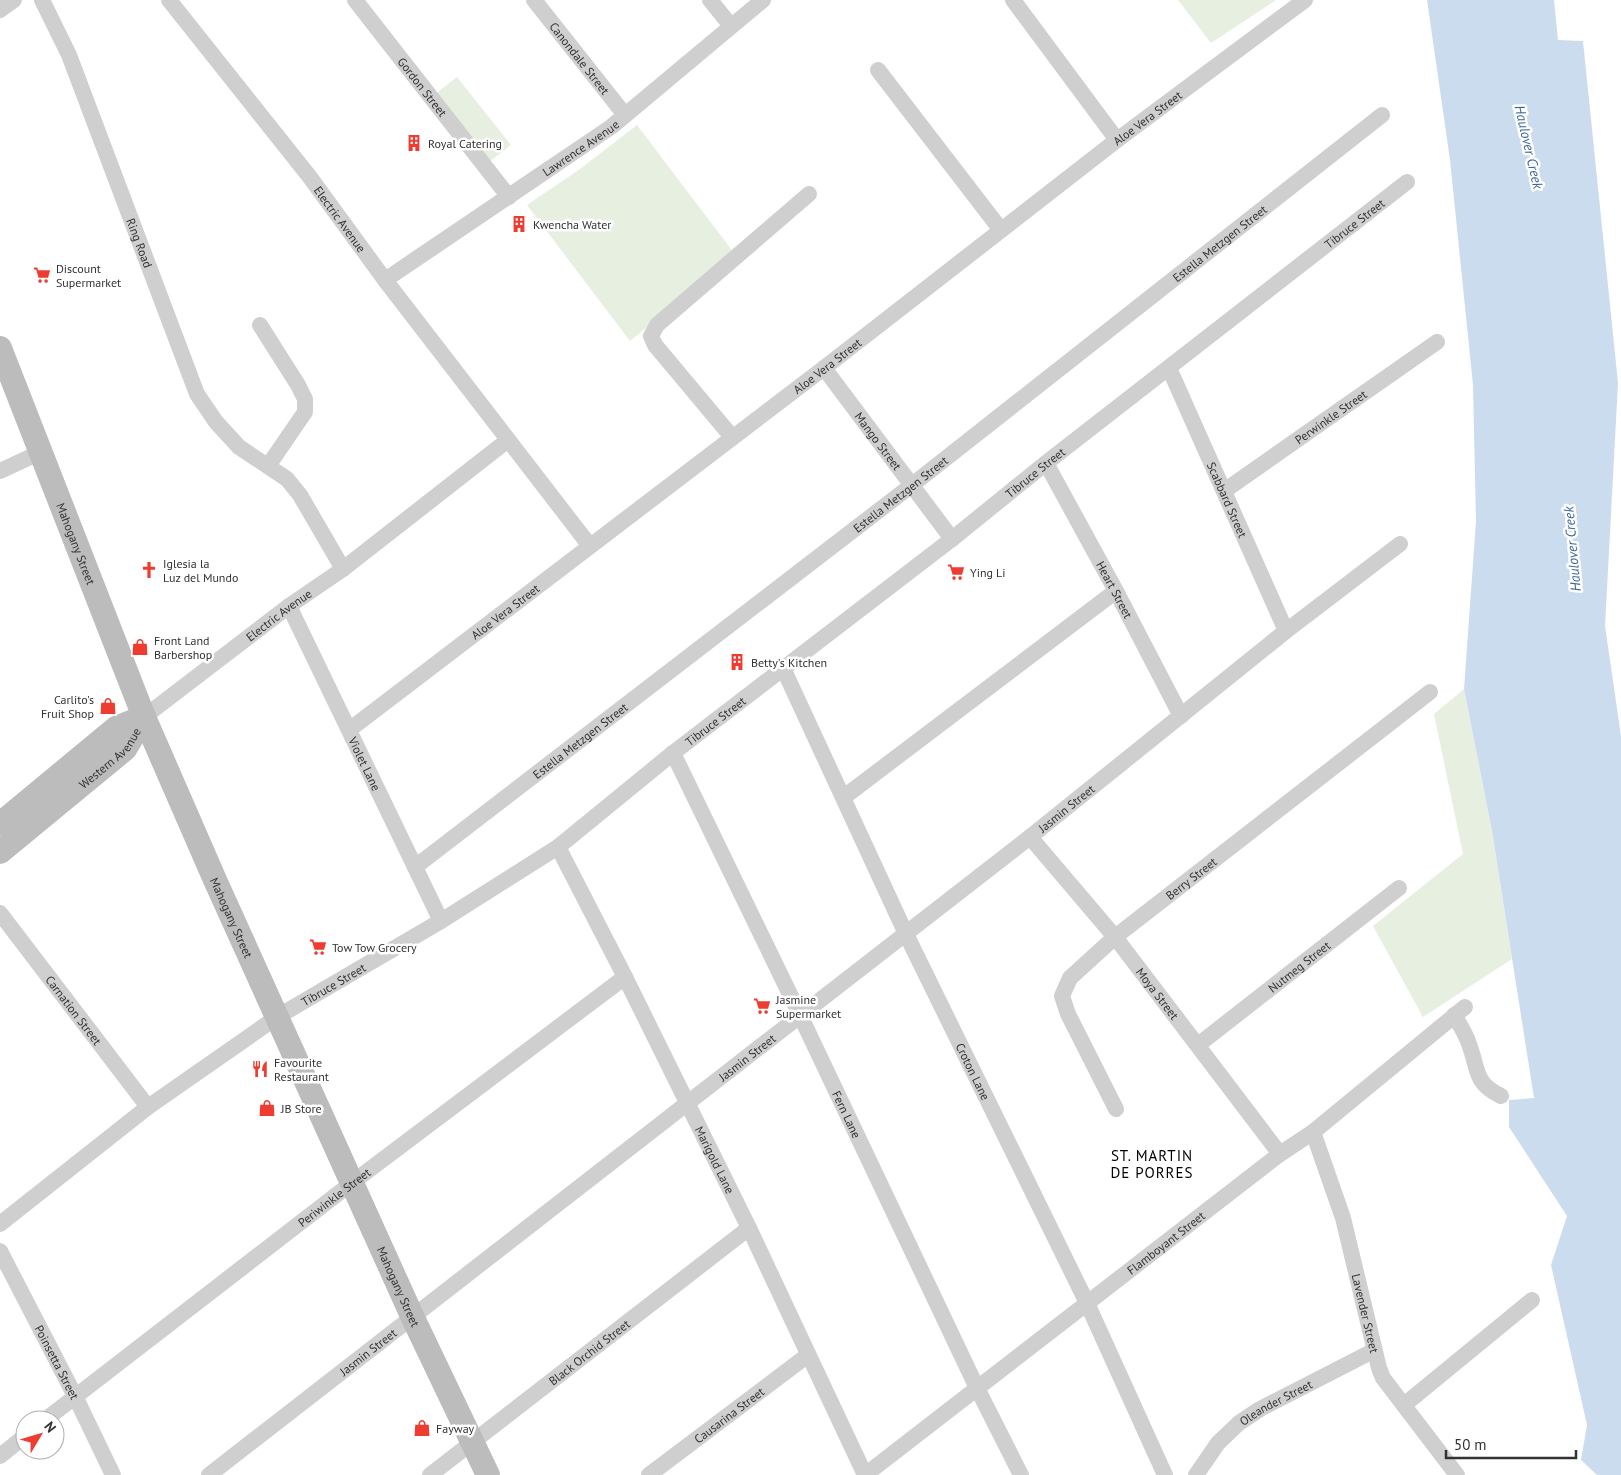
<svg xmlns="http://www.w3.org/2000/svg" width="1621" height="1475" font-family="'PT Sans',sans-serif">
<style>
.green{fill:#e6efe0}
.water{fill:#ccdcef}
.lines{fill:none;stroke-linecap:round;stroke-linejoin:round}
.street{stroke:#cfcfcf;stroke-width:16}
.secondary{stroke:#bcbcbc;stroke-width:24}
.labels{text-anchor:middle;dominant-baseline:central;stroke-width:5;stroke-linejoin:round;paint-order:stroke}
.street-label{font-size:12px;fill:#323232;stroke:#fff}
.poi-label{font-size:12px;fill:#323232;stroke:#fff;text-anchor:start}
.water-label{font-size:14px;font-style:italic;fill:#3b679a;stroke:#fff}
.quarter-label{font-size:15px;letter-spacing:1px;fill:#000;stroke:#fff}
</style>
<rect width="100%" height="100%" fill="#fff"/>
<g class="green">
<path d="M1178,0H1276L1211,43Z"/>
<path d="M457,77L511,145L488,163L434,95Z"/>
<path d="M637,125L737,257L680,300L630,341L527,205L580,169Z"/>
<path d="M1464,689L1492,831L1512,959L1423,1017L1373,926L1463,854L1434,714Z"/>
</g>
<path class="water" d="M1427,0H1554L1558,40L1583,41L1618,383L1605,626L1621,736V1475H1597L1581,1460L1587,1425L1551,1265L1567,1216L1509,1127V1100L1534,1098L1492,831L1464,689L1476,521L1473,385L1450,160Z"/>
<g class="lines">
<g class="street">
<path id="s1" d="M42,0L69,55L197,394L216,422L239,447L287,479L300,495L343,569"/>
<path id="s2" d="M169,0L309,176L385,280L590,546"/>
<path id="s3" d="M355,0L509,197"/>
<path id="s4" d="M534,0L625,115"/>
<path d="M710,0L731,26"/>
<path d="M1013,0L1117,140"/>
<path d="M0,10L14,0"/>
<path d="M878,70L1001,230"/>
<path id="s5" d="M385,280L611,127L763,0"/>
<path d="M260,325L298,385L305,399V412L268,466"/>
<path id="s6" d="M824,368L952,539"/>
<path id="s7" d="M1169,368L1286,631"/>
<path d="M732,437L655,345L651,336L657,325L809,194"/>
<path id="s8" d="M1046,463L1116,591L1181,716"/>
<path d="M0,471L41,452"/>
<path id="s9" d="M1224,491L1437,342"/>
<path id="s10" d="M289,606L441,921"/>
<path id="s11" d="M783,668L906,934L1087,1303L1165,1475"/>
<path id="s12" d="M144,717L289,606L343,569L508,440"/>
<path id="s13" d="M349,730L824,368L1117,140L1305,0"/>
<path id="s14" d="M673,753L800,1015L977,1388L1021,1475"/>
<path d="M844,797L1116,591"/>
<path id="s15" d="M1030,837L1115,937L1280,1154"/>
<path id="s16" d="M558,847L625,977L749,1228L865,1475"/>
<path id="s17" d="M415,867L912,485L1382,115"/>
<path id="s18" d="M0,913L148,1107"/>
<path d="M1454,1015C1460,1025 1466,1034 1469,1044C1479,1070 1473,1082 1501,1096"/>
<path id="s19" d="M1198,1045L1399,888"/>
<path id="s20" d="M1116,1109L1068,1014L1062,996L1070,978L1115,937L1430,692"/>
<path id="s21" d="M1313,1132L1343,1218L1379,1368L1383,1378L1457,1475"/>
<path id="s22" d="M0,1224L148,1107L277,1017L441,921L558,847L673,753L952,539L1046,463L1407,182"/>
<path id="s23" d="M0,1251L75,1396L113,1475"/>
<path d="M1404,1405L1532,1300"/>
<path id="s24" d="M45,1420L353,1182L625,977"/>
<path d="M0,1456L25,1436"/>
<path id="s25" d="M209,1475L1030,837L1286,631L1400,544"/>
<path id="s26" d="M430,1475L749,1228"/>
<path id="s27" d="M649,1475L808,1355"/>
<path id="s28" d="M865,1475L1280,1154L1313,1132L1465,1007"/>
<path id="s29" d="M1196,1475L1218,1443L1239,1423L1260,1409L1373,1351"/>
</g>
<g class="secondary">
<path id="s30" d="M0,348L144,717L215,880L413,1318L488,1475"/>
<path d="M0,824L116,728L144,717"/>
<path id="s31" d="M0,852L125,749L144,717"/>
</g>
</g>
<defs>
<g id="building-bare" transform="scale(1.35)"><path d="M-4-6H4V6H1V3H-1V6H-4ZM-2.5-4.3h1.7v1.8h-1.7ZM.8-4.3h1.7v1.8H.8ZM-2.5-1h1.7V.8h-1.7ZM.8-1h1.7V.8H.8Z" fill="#ee3d30" stroke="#fff" stroke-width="2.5" paint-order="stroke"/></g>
<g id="supermarket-bare" transform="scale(1.35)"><path d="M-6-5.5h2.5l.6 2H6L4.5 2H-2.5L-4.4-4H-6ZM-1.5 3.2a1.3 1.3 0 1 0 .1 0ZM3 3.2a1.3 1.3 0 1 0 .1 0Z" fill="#ee3d30" stroke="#fff" stroke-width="2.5" paint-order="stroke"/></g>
<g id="church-bare" transform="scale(1.35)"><path d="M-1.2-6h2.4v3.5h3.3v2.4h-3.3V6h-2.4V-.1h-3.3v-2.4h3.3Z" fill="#ee3d30" stroke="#fff" stroke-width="2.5" paint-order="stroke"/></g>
<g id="shop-bare" transform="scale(1.35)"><path d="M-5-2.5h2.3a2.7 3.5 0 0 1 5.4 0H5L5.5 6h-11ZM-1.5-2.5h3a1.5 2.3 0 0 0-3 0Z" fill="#ee3d30" stroke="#fff" stroke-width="2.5" paint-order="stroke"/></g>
<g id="restaurant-bare" transform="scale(1.35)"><path d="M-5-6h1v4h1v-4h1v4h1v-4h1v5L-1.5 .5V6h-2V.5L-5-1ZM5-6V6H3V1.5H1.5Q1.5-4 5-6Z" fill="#ee3d30" stroke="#fff" stroke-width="2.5" paint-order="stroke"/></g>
</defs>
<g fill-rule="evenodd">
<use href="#building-bare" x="414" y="143"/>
<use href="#building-bare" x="519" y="224"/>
<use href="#supermarket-bare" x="42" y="275"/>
<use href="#church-bare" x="149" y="570"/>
<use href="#supermarket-bare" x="956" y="572"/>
<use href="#shop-bare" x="140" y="647"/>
<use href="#building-bare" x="737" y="662"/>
<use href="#shop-bare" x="108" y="706"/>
<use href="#supermarket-bare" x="318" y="947"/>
<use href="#supermarket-bare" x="762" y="1006"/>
<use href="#restaurant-bare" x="260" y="1069"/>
<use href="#shop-bare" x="267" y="1108"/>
<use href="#shop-bare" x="422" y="1428"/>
</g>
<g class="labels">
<g class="street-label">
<text stroke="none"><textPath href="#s4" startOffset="74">Canondale Street</textPath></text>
<text stroke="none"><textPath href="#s3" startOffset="110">Gordon Street</textPath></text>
<text stroke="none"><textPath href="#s13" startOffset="1006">Aloe Vera Street</textPath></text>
<text stroke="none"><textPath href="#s5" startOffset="236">Lawrence Avenue</textPath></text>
<text stroke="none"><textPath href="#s2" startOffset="278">Electric Avenue</textPath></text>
<text stroke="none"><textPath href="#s22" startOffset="1686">Tibruce Street</textPath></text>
<text stroke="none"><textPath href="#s17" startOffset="1018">Estella Metzgen Street</textPath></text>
<text stroke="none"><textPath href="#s1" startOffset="262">Ring Road</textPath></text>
<text stroke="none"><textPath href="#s13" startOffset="601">Aloe Vera Street</textPath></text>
<text stroke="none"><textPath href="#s9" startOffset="130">Perwinkle Street</textPath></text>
<text stroke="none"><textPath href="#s6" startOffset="91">Mango Street</textPath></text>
<text stroke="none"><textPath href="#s22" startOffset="1281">Tibruce Street</textPath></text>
<text stroke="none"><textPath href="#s17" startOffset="612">Estella Metzgen Street</textPath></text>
<text stroke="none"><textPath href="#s7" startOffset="144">Scabbard Street</textPath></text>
<text stroke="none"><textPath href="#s30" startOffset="210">Mahogany Street</textPath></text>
<text stroke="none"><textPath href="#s8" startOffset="144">Heart Street</textPath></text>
<text stroke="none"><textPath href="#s13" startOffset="196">Aloe Vera Street</textPath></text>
<text stroke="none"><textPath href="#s12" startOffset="169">Electric Avenue</textPath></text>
<text stroke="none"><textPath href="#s22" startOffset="876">Tibruce Street</textPath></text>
<text stroke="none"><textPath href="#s17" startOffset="208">Estella Metzgen Street</textPath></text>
<text stroke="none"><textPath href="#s31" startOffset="145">Western Avenue</textPath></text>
<text stroke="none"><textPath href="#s10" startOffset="175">Violet Lane</textPath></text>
<text stroke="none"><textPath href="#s25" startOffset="1086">Jasmin Street</textPath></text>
<text stroke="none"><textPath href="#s20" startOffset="302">Berry Street</textPath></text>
<text stroke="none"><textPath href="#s30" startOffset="615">Mahogany Street</textPath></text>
<text stroke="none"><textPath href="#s19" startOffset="128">Nutmeg Street</textPath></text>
<text stroke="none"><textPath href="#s22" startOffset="411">Tibruce Street</textPath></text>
<text stroke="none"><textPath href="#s15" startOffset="202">Moya Street</textPath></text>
<text stroke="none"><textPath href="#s18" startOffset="122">Carnation Street</textPath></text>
<text stroke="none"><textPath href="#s25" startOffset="681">Jasmin Street</textPath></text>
<text stroke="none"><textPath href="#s11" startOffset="446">Croton Lane</textPath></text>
<text stroke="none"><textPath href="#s14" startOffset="401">Fern Lane</textPath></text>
<text stroke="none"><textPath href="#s16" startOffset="350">Marigold Lane</textPath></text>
<text stroke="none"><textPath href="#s24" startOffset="365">Periwinkle Street</textPath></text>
<text stroke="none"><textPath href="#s28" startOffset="380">Flamboyant Street</textPath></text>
<text stroke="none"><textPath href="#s30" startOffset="1020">Mahogany Street</textPath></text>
<text stroke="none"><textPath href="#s21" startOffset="189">Lavender Street</textPath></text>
<text stroke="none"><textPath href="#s25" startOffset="201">Jasmin Street</textPath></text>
<text stroke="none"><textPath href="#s26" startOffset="201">Black Orchid Street</textPath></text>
<text stroke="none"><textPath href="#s23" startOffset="125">Poinsetta Street</textPath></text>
<text stroke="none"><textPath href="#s29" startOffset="110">Oleander Street</textPath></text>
<text stroke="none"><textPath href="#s27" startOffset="100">Causarina Street</textPath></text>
</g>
<g class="poi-label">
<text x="428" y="143">Royal Catering</text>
<text x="533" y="224">Kwencha Water</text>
<text x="56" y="268">Discount<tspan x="56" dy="14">Supermarket</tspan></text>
<text x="163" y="563">Iglesia la<tspan x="163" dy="14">Luz del Mundo</tspan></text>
<text x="970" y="572">Ying Li</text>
<text x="154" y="640">Front Land<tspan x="154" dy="14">Barbershop</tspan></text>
<text x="751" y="662">Betty's Kitchen</text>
<text x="94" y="699" text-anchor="end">Carlito's<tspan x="94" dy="14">Fruit Shop</tspan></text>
<text x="332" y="947">Tow Tow Grocery</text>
<text x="776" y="999">Jasmine<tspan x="776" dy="14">Supermarket</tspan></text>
<text x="274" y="1062">Favourite<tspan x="274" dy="14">Restaurant</tspan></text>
<text x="281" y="1108">JB Store</text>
<text x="436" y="1428">Fayway</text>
</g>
<g class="water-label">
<text transform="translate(1529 147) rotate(77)">Haulover Creek</text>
<text transform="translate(1572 549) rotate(-95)">Haulover Creek</text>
</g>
<g class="quarter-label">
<text x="1152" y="1155">ST. MARTIN<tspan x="1152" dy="17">DE PORRES</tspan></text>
</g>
</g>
<g transform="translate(40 1435) rotate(52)"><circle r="24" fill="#ffffff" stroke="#adadad"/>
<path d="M0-4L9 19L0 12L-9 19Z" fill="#ee3d30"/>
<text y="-8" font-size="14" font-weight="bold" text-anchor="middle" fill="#323232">N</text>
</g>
<path d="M1446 1450v8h130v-8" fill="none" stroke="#323232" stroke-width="2.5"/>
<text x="1454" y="1450" font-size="15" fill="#323232" stroke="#ffffff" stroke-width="4" paint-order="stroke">50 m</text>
</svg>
